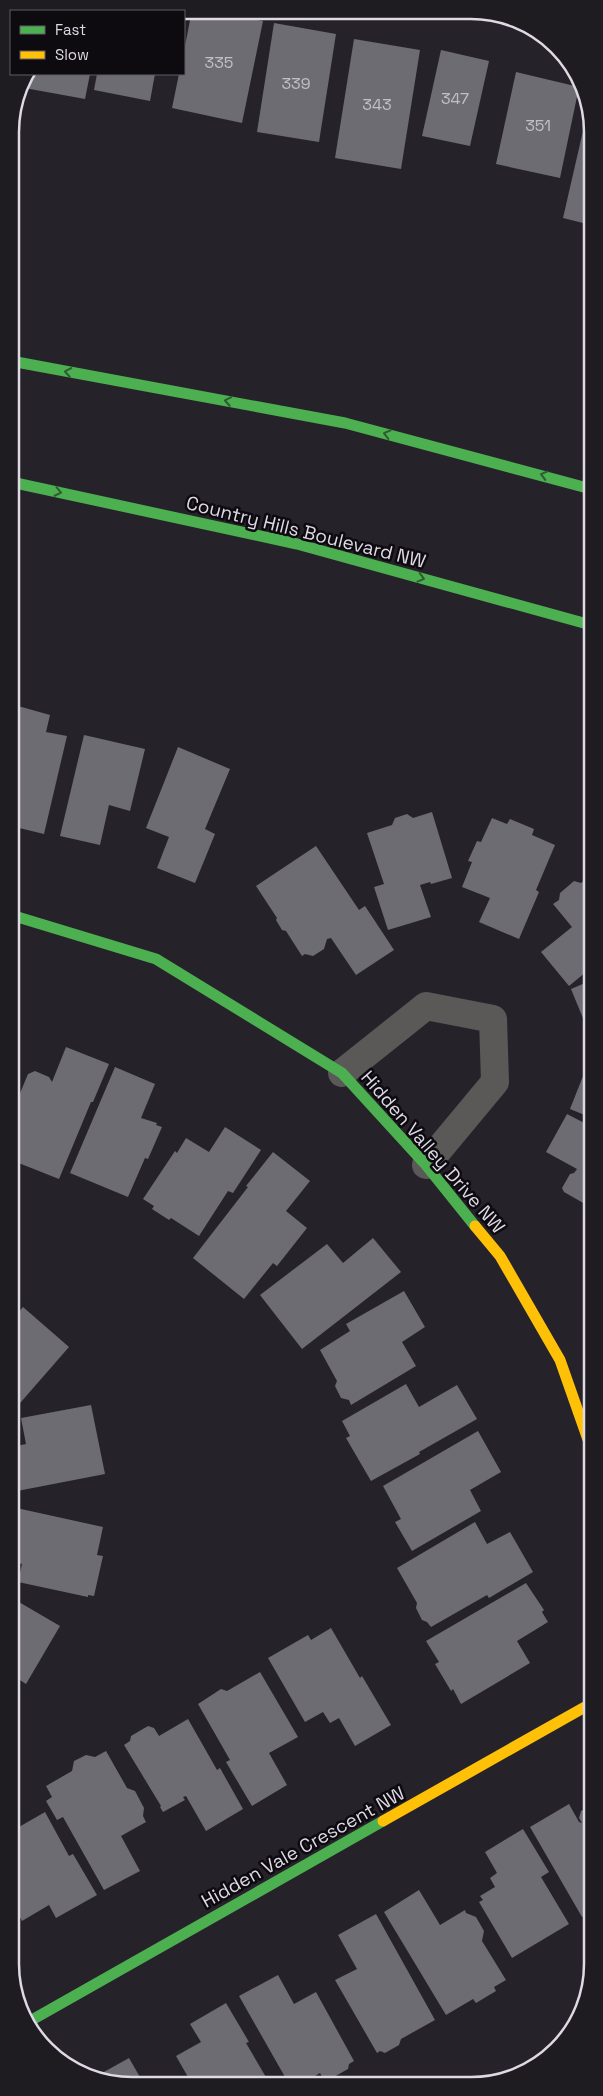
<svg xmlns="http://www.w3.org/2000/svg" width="603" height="2096" font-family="'Space Grotesk',sans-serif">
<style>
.building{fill:#6d6c73}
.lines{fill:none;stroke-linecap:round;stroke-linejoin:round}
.street{stroke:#5b5858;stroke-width:28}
.fast{stroke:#4caf50;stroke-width:11}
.slow{stroke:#ffc107;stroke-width:11}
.oneway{stroke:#2c5c30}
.labels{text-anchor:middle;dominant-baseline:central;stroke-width:5;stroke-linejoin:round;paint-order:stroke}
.number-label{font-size:16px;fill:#c2bec8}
.street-label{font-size:19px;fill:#ded9e4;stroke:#0d0a10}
.rim{fill:none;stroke:#ded9e4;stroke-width:2.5}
</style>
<rect width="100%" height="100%" fill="#26222a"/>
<g class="building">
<path d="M192,10L211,11L263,21L242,123L172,108L179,74H184V51Z"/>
<path d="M274,23L336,34L319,142L257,132Z"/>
<path d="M354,39L420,50L401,169L335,158Z"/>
<path d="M441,50L489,61L470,146L422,136Z"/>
<path d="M516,72L579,87L560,178L496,164Z"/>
<path d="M27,74H90L85,99L19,87Z"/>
<path d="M97,74H155L150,101L94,90Z"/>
<path d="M588,109H591V225L563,218Z"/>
<path d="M11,704L50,715L46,732L67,736L44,834L11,826Z"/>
<path d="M84,735L145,749L130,811L109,805L100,845L60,836Z"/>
<path d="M178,747L230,769L205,829L215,834L195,883L157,868L169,837L146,828Z"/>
<path d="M432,812L452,878L431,884L430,882L420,885L431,917L388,930L374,887L384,884L367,833L392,825L395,818L407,814L413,818Z"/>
<path d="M492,818L507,824L510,819L534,829L532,835L555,845L536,890L539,892L519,939L479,922L490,898L462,887L472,862L468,861L477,841L481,842Z"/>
<path d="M316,846L359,910L365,906L394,950L356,975L331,938L327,939L324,949L313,956L305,954L302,956L286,931L282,930L276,920L277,918L256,886Z"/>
<path d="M592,874V967L569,986L541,952L572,927L553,904L559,900L560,893L574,881L581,883Z"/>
<path d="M592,980V1026L587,1028L571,989Z"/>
<path d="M66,1047L109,1064L93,1102H91L59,1179L11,1160V1115L28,1074L35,1071L49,1077L52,1082Z"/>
<path d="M115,1067L155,1084L141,1118L157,1123L156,1125L162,1127L148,1159L145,1158L128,1197L70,1173Z"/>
<path d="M585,1071L592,1073V1118L570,1109Z"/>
<path d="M567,1114L592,1127V1208L564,1192L562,1188L570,1174L574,1173L577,1169L546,1152Z"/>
<path d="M225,1127L261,1150L233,1193L228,1191L199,1236L171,1218L169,1220L152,1209L154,1206L143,1199L175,1151L177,1153L186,1138L209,1152Z"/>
<path d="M273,1152L310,1181L286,1211L307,1228L277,1266L273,1263L244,1299L193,1258L248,1187L246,1186Z"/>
<path d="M373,1238L401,1272L302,1349L260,1295L327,1244L343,1263Z"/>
<path d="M404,1291L425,1327L402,1342L416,1366L351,1405L349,1400L341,1398L335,1386L337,1381L320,1350L350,1331L346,1324Z"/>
<path d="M23,1307L69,1347L14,1410L12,1408V1320Z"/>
<path d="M406,1384L419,1407L457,1385L477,1419L419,1452L420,1454L371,1481L346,1438L350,1436L342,1421Z"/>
<path d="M91,1405L105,1474L12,1492V1447L26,1444L21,1418Z"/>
<path d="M478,1431L501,1472L470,1490L481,1511L412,1551L395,1522L401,1519L383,1486Z"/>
<path d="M12,1507L103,1527L97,1555L103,1556L94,1596L88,1595V1597L18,1582L22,1564L14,1562L16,1554L12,1553Z"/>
<path d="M475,1522L487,1544L510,1532L533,1572L489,1598L487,1595L431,1627L427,1622L422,1620L416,1608L417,1603L397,1568Z"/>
<path d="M526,1583L544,1610L542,1612L548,1622L517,1641L530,1663L461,1704L453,1689L451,1691L435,1664L439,1662L426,1641Z"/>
<path d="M12,1598L60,1626L26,1684L12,1675Z"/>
<path d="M331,1628L360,1678L362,1676L391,1725L355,1746L339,1718L330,1723L323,1712L305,1722L268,1658L308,1635L311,1640Z"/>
<path d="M260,1672L298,1737L269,1753L287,1785L252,1806L226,1762L230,1760L198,1704L221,1689L227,1691Z"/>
<path d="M188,1719L217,1770L220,1768L243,1809L206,1831L186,1796L183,1797L185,1800L163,1812L160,1807L161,1806L124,1745L130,1741L131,1736L148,1726L154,1728L159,1736Z"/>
<path d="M106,1751L127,1788L135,1791L144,1808L143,1816L146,1822L121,1836L140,1871L104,1890L63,1817L57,1820L46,1801L52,1797L46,1786L72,1771L74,1761L86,1755L95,1757Z"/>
<path d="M569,1804L579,1822L582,1823L579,1818L581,1811L593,1804V1910L582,1917L530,1827Z"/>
<path d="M45,1812L69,1856L73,1854L97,1895L56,1918L49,1905L22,1921L12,1902V1831Z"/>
<path d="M523,1829L549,1872L541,1877L569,1924L512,1958L479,1902L483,1900L480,1896L495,1887L490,1878L497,1873L485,1852Z"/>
<path d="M419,1890L440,1925L465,1910L466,1913L476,1917L484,1931L482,1941L506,1980L494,1987L496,1991L476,2003L473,1999L446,2015L384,1912Z"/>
<path d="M376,1914L435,2020L401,2039L399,2045L385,2053L380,2051L377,2053L335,1980L357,1969L338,1935Z"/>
<path d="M278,1975L294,2004L316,1992L354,2061L349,2064L348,2069L325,2082L320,2073L302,2084H289L239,1996Z"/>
<path d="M226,2003L249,2042L246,2043L270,2084H192L176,2056L201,2042L190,2024Z"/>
<path d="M129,2058L144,2084H108L95,2077Z"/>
<path d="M170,2076L174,2084H157Z"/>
</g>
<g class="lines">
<path class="street" d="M342,1073L426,1006L493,1019L495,1082L426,1165"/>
<g class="fast">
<path d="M11,361L345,423L591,489"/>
<path d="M11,482L297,544L591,625"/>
<path d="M11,915L156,959L342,1073L426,1165L475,1226"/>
<path d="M30,2021L383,1821"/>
</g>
<g class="slow">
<path d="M475,1226L500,1256L560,1360L592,1451"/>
<path d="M383,1821L592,1703"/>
</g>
</g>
<defs><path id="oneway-chevron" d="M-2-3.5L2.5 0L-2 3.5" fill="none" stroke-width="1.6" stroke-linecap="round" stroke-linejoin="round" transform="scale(1.25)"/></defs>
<g class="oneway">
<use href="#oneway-chevron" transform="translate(68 372) rotate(-170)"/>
<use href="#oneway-chevron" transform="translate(228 401) rotate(-170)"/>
<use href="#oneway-chevron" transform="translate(387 434) rotate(-165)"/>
<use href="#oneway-chevron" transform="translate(544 475) rotate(-165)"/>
<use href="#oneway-chevron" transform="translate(58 492) rotate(12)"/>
<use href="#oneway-chevron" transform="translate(421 578) rotate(15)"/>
</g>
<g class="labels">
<g class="number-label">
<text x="219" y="62">335</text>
<text x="296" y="83">339</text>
<text x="455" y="98">347</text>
<text x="377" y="104">343</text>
<text x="538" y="125">351</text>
</g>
<g class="street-label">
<text transform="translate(306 532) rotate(14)">Country Hills Boulevard NW</text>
<text transform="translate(433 1152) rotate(49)">Hidden Valley Drive NW</text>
<text transform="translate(303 1847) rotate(-29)">Hidden Vale Crescent NW</text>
</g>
</g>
<path d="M0 0H603V2096H0ZM132 19H471A113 113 0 0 1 584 132V1964A113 113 0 0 1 471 2077H132A113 113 0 0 1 19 1964V132A113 113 0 0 1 132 19Z" fill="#1e1b21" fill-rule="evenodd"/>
<path class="rim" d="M132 19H471A113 113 0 0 1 584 132V1964A113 113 0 0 1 471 2077H132A113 113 0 0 1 19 1964V132A113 113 0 0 1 132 19Z"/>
<rect x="10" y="10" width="175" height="65" fill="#0d0a10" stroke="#615d65"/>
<rect x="20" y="26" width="25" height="8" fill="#4caf50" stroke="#615d65"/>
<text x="55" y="35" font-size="15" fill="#ded9e4">Fast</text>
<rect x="20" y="51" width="25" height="8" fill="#ffc107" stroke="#615d65"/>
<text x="55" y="60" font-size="15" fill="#ded9e4">Slow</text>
</svg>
